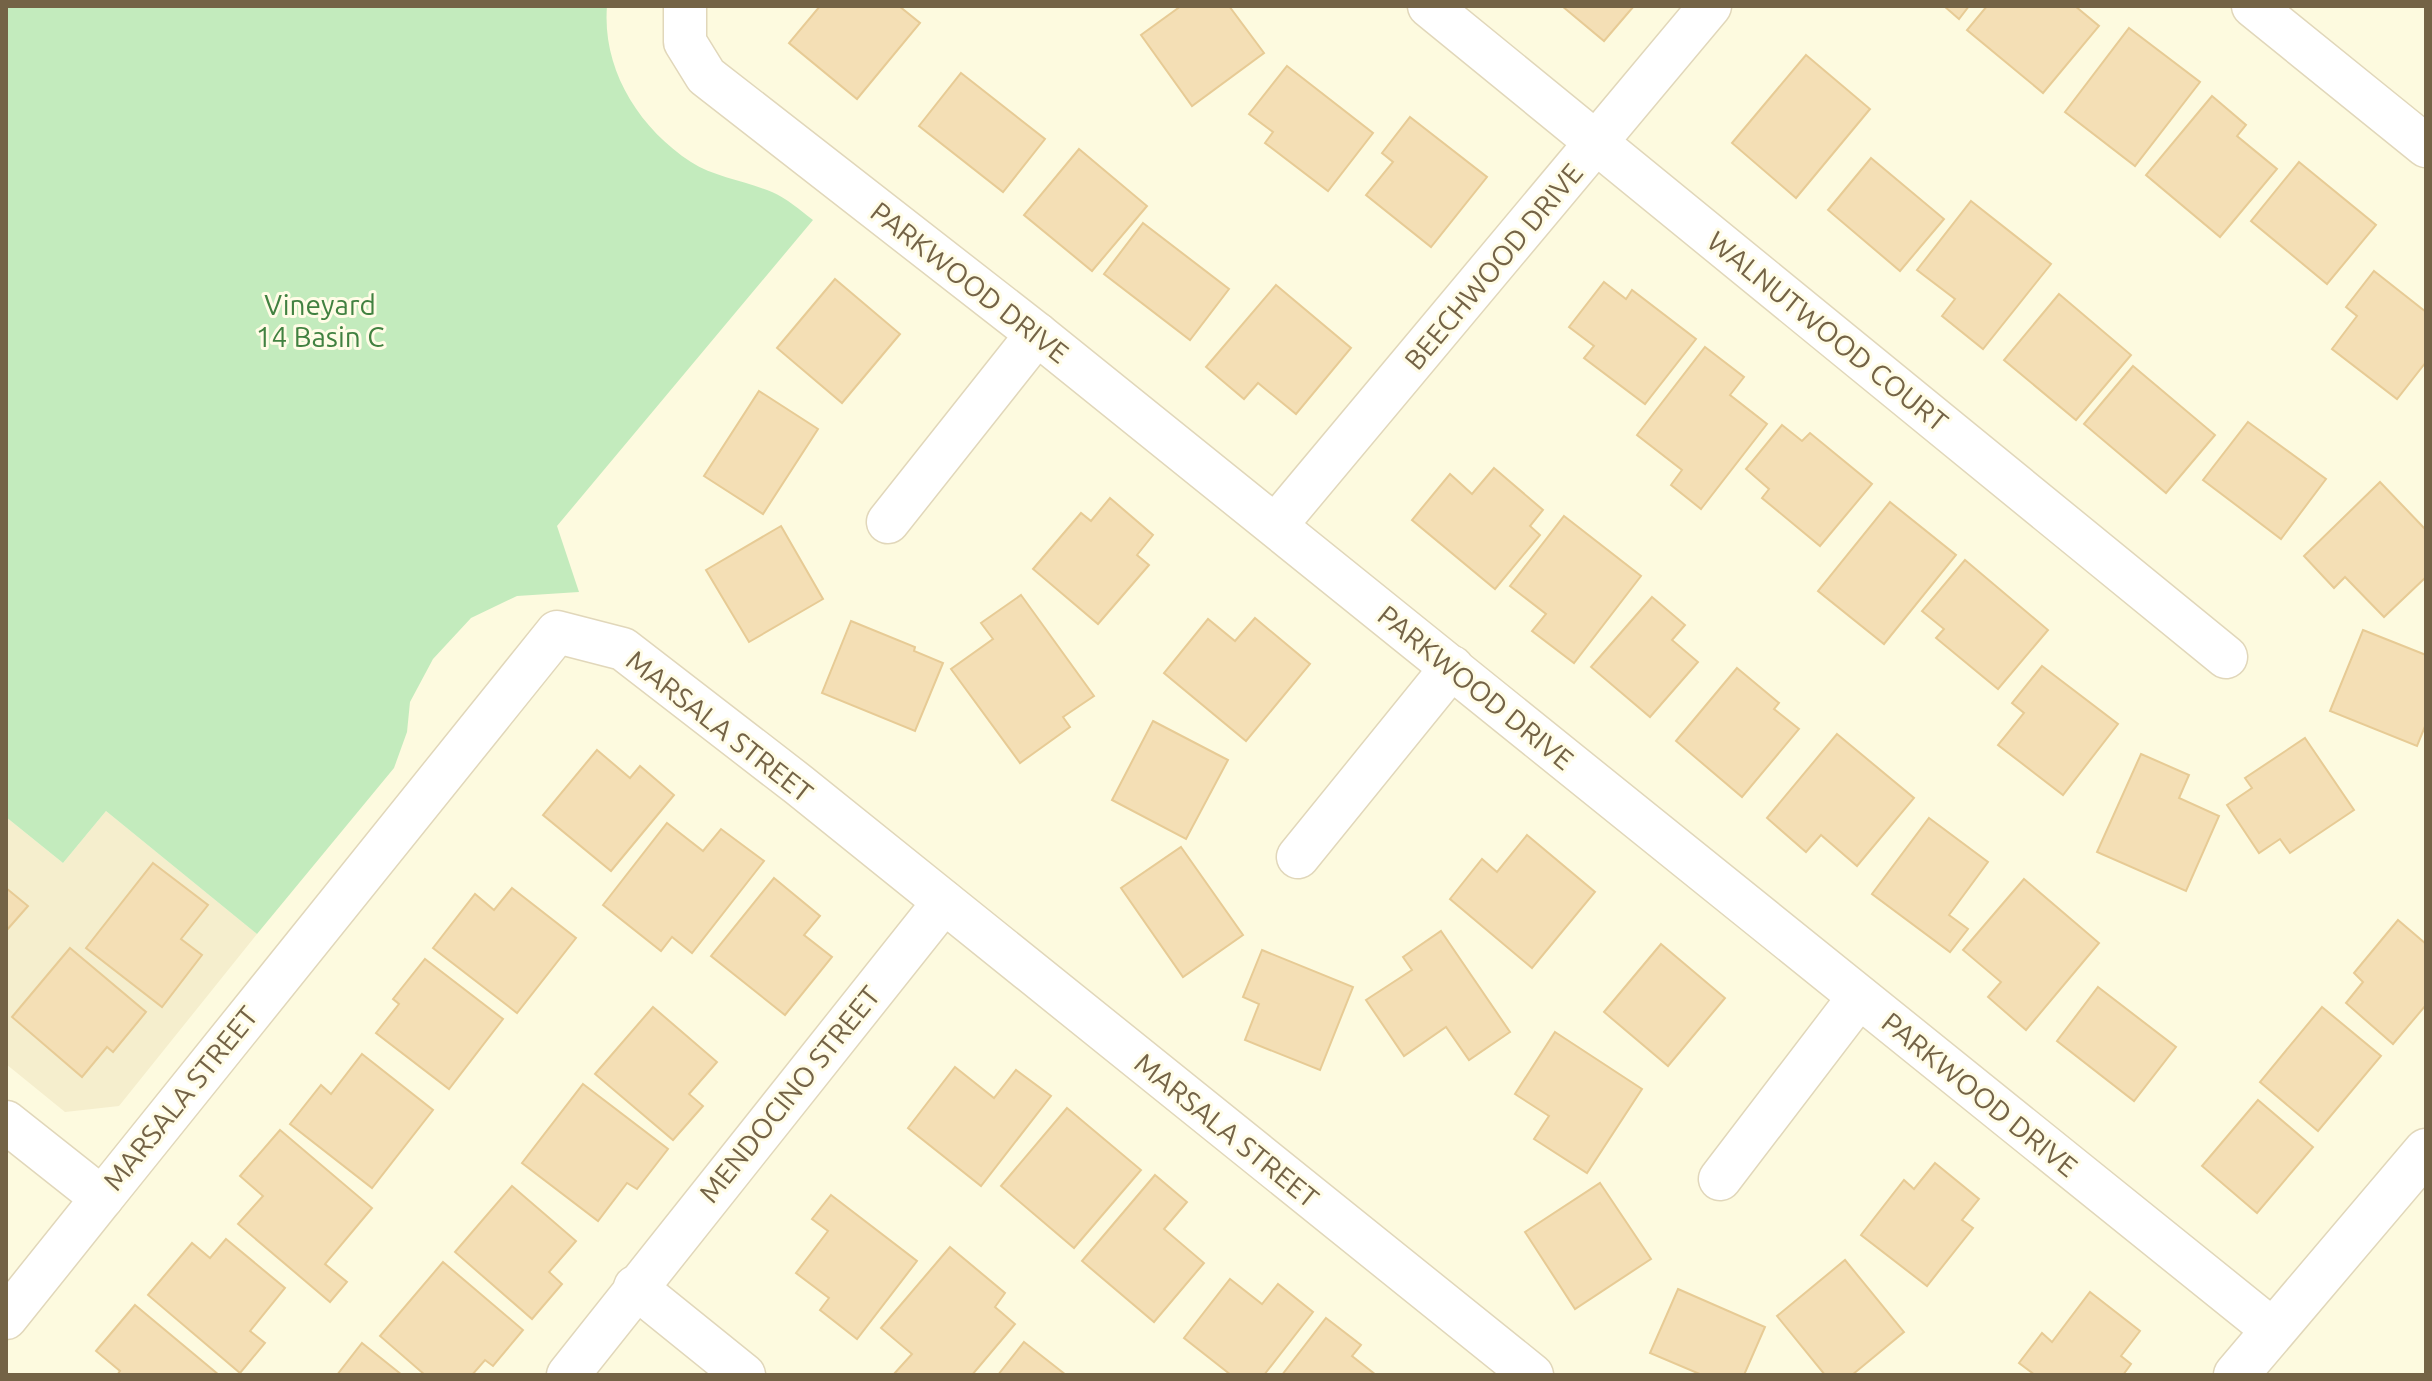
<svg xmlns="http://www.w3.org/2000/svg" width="2432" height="1381" font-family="Ubuntu,sans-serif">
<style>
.residential{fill:#f5eecd}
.green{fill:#c3ebbd}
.building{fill:#f4dfb5;stroke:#e7cb95;stroke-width:2}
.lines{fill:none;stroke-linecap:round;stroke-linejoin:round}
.minor-casing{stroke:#e1d7ba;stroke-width:45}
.tertiary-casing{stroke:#e1d7ba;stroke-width:47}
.minor{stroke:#fff;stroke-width:42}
.tertiary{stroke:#fff;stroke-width:44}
.labels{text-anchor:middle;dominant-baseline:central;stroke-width:6;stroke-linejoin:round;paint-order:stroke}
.street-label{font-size:28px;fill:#746346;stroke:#fffce6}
.park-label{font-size:28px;fill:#418140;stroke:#fffce6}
</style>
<rect width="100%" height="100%" fill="#fdfadf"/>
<path class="residential" d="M106,811L257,934L119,1106L65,1112L6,1064V817L63,863Z"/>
<path class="green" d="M6,6H607C602,69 638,127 691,162C714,177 746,181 772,192C786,198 800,210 813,220L557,526L579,592L517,596L471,618L433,659L410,702L407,732L394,768L257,934L106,811L63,863L6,817Z"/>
<g class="building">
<path d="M820,6H899L920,23L857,99L789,43Z"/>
<path d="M1181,6H1229L1264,53L1192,106L1141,35Z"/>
<path d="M1562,6H1634L1604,41Z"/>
<path d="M1944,6H1969L1959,19Z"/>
<path d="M1987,6H2075L2099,26L2043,93L1967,30Z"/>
<path d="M2129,28L2200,82L2135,166L2065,112Z"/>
<path d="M1806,55L1870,109L1796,198L1732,143Z"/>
<path d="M1287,66L1373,133L1328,191L1265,143L1273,132L1249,114Z"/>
<path d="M961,73L1045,139L1003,192L919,126Z"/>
<path d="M2212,96L2246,125L2237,136L2277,169L2220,237L2146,175Z"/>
<path d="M1410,117L1487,177L1431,247L1366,195L1393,162L1382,153Z"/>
<path d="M1079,149L1147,206L1092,271L1024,215Z"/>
<path d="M1871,158L1944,219L1900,271L1828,210Z"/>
<path d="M2299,162L2376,225L2327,284L2251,221Z"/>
<path d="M1971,201L2051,264L1983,349L1942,316L1955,299L1917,270Z"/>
<path d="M1143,223L1229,289L1190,340L1104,274Z"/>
<path d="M2374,271L2426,312V362L2397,399L2332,349L2357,316L2346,307Z"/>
<path d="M835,279L900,334L842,403L777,348Z"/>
<path d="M1604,282L1626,299L1632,290L1696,339L1645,404L1584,358L1594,346L1569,327Z"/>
<path d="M1276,285L1351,348L1296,414L1258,383L1244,399L1206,367Z"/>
<path d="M2059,294L2131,355L2076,420L2004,360Z"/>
<path d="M1705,347L1744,377L1730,395L1767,424L1701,509L1671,485L1682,470L1637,435Z"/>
<path d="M2133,366L2215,435L2166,493L2084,424Z"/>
<path d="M759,391L818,429L763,514L704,476Z"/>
<path d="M2248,422L2326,479L2281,539L2203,480Z"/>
<path d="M1782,425L1802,441L1810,433L1872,484L1820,546L1762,498L1769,489L1746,469Z"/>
<path d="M1494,468L1543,510L1530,526L1540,535L1495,589L1412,520L1450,474L1472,494Z"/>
<path d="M2380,482L2426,530V577L2384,617L2345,577L2334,588L2304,556Z"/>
<path d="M1110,498L1153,535L1137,555L1149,565L1098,624L1033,569L1081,513L1091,521Z"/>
<path d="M1890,502L1956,555L1884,644L1818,591Z"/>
<path d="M1564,516L1641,576L1574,663L1532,631L1546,614L1510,586Z"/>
<path d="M781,526L823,599L749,642L706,570Z"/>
<path d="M1965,560L2048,630L1998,689L1936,638L1944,629L1922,611Z"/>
<path d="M1021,595L1094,696L1063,717L1070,727L1020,763L951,669L993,639L981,623Z"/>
<path d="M1652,597L1685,625L1672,640L1698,662L1650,717L1591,667Z"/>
<path d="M1255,618L1310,664L1246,741L1164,673L1208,619L1235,641Z"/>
<path d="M851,621L915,647L914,651L943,663L915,731L822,693Z"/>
<path d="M2363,630L2426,655V724L2417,746L2330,711Z"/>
<path d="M2042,666L2118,724L2063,795L1998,745L2024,713L2012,703Z"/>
<path d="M1737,668L1779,703L1774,709L1799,729L1742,797L1676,741Z"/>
<path d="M1153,721L1228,760L1186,839L1112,800Z"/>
<path d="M1837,734L1914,798L1857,866L1821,835L1806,852L1767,818Z"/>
<path d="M2305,738L2354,810L2290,853L2280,839L2259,853L2227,805L2252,788L2245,778Z"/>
<path d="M597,750L630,778L640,766L674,795L611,871L543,815Z"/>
<path d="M2141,754L2189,775L2179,798L2219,816L2186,891L2097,852Z"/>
<path d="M1929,818L1988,862L1949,915L1968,929L1950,952L1872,894Z"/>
<path d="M667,823L703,851L721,829L764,861L692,953L672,937L661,951L603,905Z"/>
<path d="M1527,835L1595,892L1532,968L1450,899L1482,859L1497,872Z"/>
<path d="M1181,847L1243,935L1183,977L1121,888Z"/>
<path d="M153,863L208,905L181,939L202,955L162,1007L86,948Z"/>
<path d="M774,878L820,916L804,935L832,957L785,1015L711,956Z"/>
<path d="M2024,879L2099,943L2026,1030L1988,997L2001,982L1963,950Z"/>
<path d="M6,888L28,906L6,931Z"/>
<path d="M512,888L576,938L517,1013L433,948L475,894L494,910Z"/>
<path d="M2398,920L2426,944V1005L2393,1044L2346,1003L2363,982L2354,973Z"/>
<path d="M1441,931L1510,1032L1469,1060L1446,1027L1404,1056L1366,1000L1412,970L1403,957Z"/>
<path d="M1661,944L1725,998L1668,1066L1604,1012Z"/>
<path d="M70,948L146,1012L113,1052L107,1047L82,1077L12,1017Z"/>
<path d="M1262,950L1353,987L1320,1070L1245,1040L1259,1004L1243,997Z"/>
<path d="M425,959L503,1019L449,1089L376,1033L399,1004L393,999Z"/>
<path d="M2098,987L2176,1047L2134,1101L2057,1041Z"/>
<path d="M653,1007L717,1062L689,1094L703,1106L673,1140L595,1074Z"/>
<path d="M2322,1007L2381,1056L2318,1131L2260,1082Z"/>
<path d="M1555,1032L1642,1089L1587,1173L1534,1139L1549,1116L1515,1094Z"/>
<path d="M362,1054L433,1110L372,1188L290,1124L321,1085L331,1094Z"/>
<path d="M955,1067L994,1098L1016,1070L1051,1096L981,1186L908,1128Z"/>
<path d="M583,1084L668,1149L637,1189L627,1183L598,1221L522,1163Z"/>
<path d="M2258,1100L2313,1147L2257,1213L2202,1166Z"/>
<path d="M1067,1108L1141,1170L1074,1248L1001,1186Z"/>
<path d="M280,1130L372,1208L325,1264L347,1282L330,1302L238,1224L263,1196L240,1176Z"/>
<path d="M1935,1163L1979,1199L1962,1220L1973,1228L1927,1286L1861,1235L1904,1180L1914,1189Z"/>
<path d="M1155,1175L1187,1202L1164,1229L1204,1263L1154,1322L1082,1261Z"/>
<path d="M1600,1183L1651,1259L1575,1309L1525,1232Z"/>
<path d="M512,1186L576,1241L549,1272L562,1284L532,1319L455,1252Z"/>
<path d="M831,1195L917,1261L857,1339L820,1310L829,1298L796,1273L828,1231L812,1219Z"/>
<path d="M226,1239L285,1288L250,1331L265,1343L240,1373L148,1295L192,1243L210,1258Z"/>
<path d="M950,1247L1005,1293L995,1307L1015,1324L972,1375H893L912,1354L881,1328Z"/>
<path d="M1845,1260L1904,1332L1852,1375H1825L1777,1316Z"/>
<path d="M443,1262L523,1330L493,1366L485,1360L472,1375H425L380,1336Z"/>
<path d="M1230,1279L1262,1304L1278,1284L1313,1312L1264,1375H1231L1184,1338Z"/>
<path d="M1678,1289L1765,1327L1744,1375H1702L1650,1353Z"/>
<path d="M2090,1292L2140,1331L2121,1356L2131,1364L2123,1375H2035L2019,1363L2042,1333L2052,1342Z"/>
<path d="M135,1305L219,1375H117L120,1371L96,1351Z"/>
<path d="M1326,1318L1361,1345L1352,1356L1376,1375H1282Z"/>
<path d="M1024,1342L1066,1375H998Z"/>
<path d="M362,1343L402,1375H337Z"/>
</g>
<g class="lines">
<g class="minor-casing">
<g id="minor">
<path d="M685,6V42L706,76L1037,334L2273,1330"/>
<path d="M1429,6L2226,657"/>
<path d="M2253,6L2426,146"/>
<path d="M888,522L1037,334"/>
<path d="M1276,525L1710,6"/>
<path d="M1298,857L1452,667"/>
<path d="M6,1122L102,1198L557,632L623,649L799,785L1532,1375"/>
<path d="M1720,1179L1859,997"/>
<path d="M635,1287L744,1375"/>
<path d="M6,1318L102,1198"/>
<path d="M568,1375L944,902"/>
</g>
</g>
<g class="tertiary-casing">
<path id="tertiary" d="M2236,1375L2426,1151"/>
</g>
<use href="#minor" class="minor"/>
<use href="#tertiary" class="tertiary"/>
</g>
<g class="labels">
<g class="street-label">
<text transform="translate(1493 266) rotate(-50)">BEECHWOOD DRIVE</text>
<text transform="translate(970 282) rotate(38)">PARKWOOD DRIVE</text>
<text transform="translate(1828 331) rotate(39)">WALNUTWOOD COURT</text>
<text transform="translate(1476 687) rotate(39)">PARKWOOD DRIVE</text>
<text transform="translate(720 726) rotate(38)">MARSALA STREET</text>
<text transform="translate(789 1094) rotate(-51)">MENDOCINO STREET</text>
<text transform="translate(1980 1094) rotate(39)">PARKWOOD DRIVE</text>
<text transform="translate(180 1098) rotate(-51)">MARSALA STREET</text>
<text transform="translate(1227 1130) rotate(39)">MARSALA STREET</text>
</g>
<g class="park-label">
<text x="320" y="304">Vineyard<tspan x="320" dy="32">14 Basin C</tspan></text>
</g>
</g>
<rect width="2432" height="1381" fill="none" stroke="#746346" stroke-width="16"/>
</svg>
